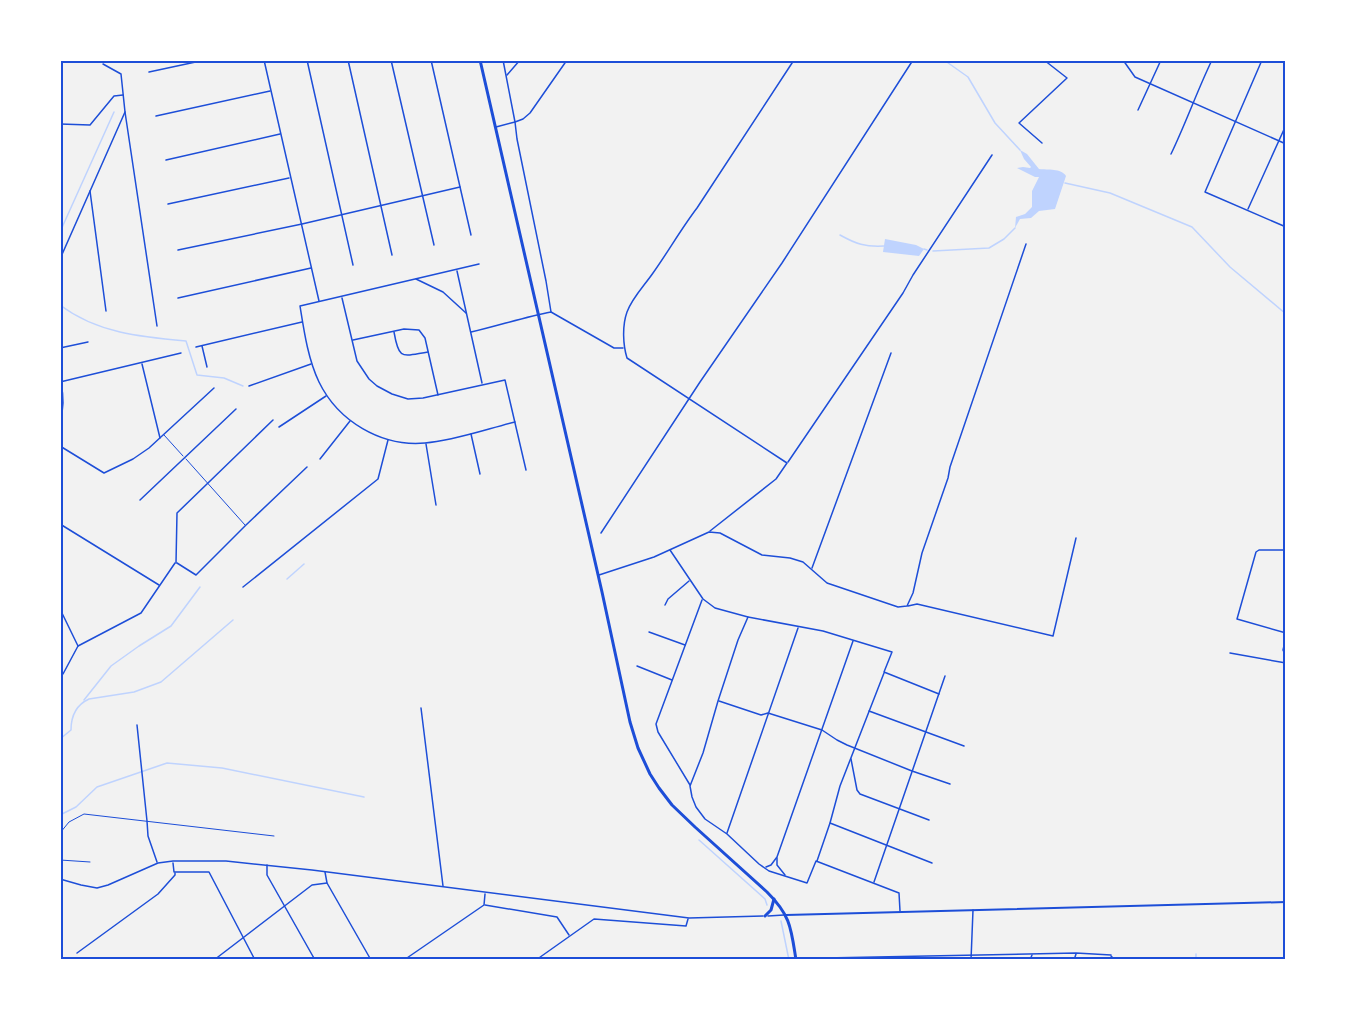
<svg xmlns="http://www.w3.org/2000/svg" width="1346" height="1020" font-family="'PT Serif',serif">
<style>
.water{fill:#bfd3fe}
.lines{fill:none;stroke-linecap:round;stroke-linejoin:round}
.stream{stroke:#bfd3fe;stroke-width:1.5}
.service{stroke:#1d4ed8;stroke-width:1}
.minor{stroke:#1d4ed8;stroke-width:1.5}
.tertiary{stroke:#1d4ed8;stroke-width:2}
.primary{stroke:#1d4ed8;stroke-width:3}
.neatline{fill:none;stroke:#1d4ed8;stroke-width:2}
</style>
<rect width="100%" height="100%" fill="#f2f2f2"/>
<g class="water">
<path d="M1020,150L1027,154L1039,169C1048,170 1061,168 1066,176L1055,209L1039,211L1031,218L1020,219L1015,228L1016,217L1025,214L1032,207V191L1039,177H1035L1017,168L1023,167L1030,168L1031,167L1024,159Z"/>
<path d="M885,239L916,245L924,249L919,256L883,252Z"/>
</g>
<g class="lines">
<g class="stream">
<path d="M944,60L968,77L995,123L1020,150"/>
<path d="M1065,183L1110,193L1192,227L1230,267L1286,314"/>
<path d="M60,232L114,112"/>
<path d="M840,235C856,244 865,247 884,246"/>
<path d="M924,249L927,250"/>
<path d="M933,251L989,248L1004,239L1015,228"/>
<path d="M60,305C97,333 141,337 186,341L197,375L224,378L243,386"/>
<path d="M287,579L304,564"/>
<path d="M84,700L111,666L139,646L171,626L200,587"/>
<path d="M60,739L71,730C71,717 76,705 89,699L134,692L161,682L233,620"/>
<path d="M60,815L76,807L97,787L167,763L222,768L364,797"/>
<path d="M699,840L765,899L767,905"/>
<path d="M781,921L789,960"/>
<path d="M1196,954V960"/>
</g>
<g class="service">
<path d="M164,435L183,456"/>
<path d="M186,459L245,525"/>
<path d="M60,833L69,822L84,814L274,836"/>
<path d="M60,860L90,862"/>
</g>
<g class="minor">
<path d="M264,60L319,301"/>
<path d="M307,60L353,265"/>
<path d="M348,60L392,255"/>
<path d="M391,60L434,245"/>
<path d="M431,60L471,235"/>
<path d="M503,60L515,122L523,119L530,113L567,60"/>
<path d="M1123,60L1135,77L1286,144"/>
<path d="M1262,60L1205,192L1286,227"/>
<path d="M103,64L121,74L125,112L157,326"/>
<path d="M149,72L205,60"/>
<path d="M507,75L520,60"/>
<path d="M1138,110L1161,60"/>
<path d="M156,116L270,91"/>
<path d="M60,124L90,125L114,96L123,95"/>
<path d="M496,127L515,122L517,139L546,281L551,312"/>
<path d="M1042,143L1019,123L1067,78L1044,60"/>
<path d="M60,151L62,125"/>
<path d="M1171,154C1186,123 1197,91 1212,60"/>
<path d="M166,160L280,134"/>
<path d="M90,191L106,311"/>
<path d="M168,204L289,178"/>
<path d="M1248,209L1286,125"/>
<path d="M178,250L302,224L460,187"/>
<path d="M60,259L125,112"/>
<path d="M479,264L300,306C304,331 308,359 319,382C338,421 381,447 425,443C453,441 487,429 515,422"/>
<path d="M457,271L482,383"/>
<path d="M416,279L443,292L466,313"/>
<path d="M178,298L311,268"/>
<path d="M342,298L357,361L369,379L377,386L392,394L408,399L423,398L505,380L526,470"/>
<path d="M394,332C399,361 402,356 428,352"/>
<path d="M471,332C498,326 524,317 551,312L614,348H623"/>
<path d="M353,340L404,329L419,330L425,338L438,395"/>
<path d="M202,346L207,367"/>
<path d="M196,347L302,322"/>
<path d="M60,348L88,342"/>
<path d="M142,364L160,438"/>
<path d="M60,382L181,353"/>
<path d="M249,386L311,364"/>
<path d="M60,421C64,408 64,397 61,384"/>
<path d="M279,427L326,396"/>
<path d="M471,434L480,474"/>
<path d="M426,444L436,505"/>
<path d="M60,446L104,473L133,459L149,448L214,388"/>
<path d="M320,459L350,421"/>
<path d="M788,462L903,293L913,275L992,155"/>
<path d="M140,500L236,409"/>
<path d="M60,524L159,585"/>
<path d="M710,531L776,479L787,463L627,358C623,345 622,326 627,312C632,298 644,286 653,273C668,252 681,229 697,208L794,60"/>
<path d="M601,533L700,382L782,263L913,60"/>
<path d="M670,550L703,599L715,608L748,617L823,631L892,652L884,672L939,694"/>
<path d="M1286,550H1259L1256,552L1237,619L1286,633"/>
<path d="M176,563L177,513L273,420"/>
<path d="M177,563L196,575L246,525L307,467"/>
<path d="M812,568L891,353"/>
<path d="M599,575L654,557L709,532L720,533L762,555L790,558L803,562L827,583L898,607L907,606L913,593L922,553L948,478L950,467L1026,244"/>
<path d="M243,587L378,479L388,440"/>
<path d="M665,605L668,599L689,581"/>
<path d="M908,606L917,604L1053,636L1076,538"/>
<path d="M60,609L78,646"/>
<path d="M748,617L738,640L718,701L703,753L690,786L692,797L696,807L705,819L727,834L759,864L769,871L807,883L816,861L899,893L900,911"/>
<path d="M649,632L685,645"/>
<path d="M1286,638L1283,650L1286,657"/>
<path d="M1230,653L1286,663"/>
<path d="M637,666L672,680"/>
<path d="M60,676L63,674L78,646L141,613L175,563"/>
<path d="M719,701L761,715L768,713L822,730L837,740L847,745L912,771L950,784"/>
<path d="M421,708L443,886"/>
<path d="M869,711L964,746"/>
<path d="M137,725L147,821L148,836L157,862"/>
<path d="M851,759L857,790L860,794L929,820"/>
<path d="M690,785L658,732L656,724L702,600"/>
<path d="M830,823L932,863"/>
<path d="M727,833L798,628"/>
<path d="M777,858V865L785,875"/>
<path d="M817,861L830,823L840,786L884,673"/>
<path d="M173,863L174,872H209L255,960"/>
<path d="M267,865V875L315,960"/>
<path d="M766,867L771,865L777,857L853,641"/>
<path d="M325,872L327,883L371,960"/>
<path d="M60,879L81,885L97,888L108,885L158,863L173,861H226L312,870L689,918L763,916"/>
<path d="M874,882L945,676"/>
<path d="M485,905L557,917L569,935"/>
<path d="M768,916L784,915"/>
<path d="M77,953L158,894L175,875V873"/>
<path d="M1111,956L1115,960"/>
<path d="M824,958L1076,953L1111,955"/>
<path d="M214,960L312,885L327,883"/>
<path d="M404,960L484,905L485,894"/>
<path d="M536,960L594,919L686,926L688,919"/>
<path d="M971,960L973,910"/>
<path d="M1030,960L1032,955"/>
<path d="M1074,960L1076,954"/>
</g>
<path class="tertiary" d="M786,915L1286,902"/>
<g class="primary">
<path d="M480,60L602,592L630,722L638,748L650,774L659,788L672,805L695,827L767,892C791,916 791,928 796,960"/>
<path d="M765,916L771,910L774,899"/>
</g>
</g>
<rect width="1346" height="1020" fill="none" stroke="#ffffff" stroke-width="123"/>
<rect x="62" y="62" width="1222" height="896" class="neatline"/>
</svg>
